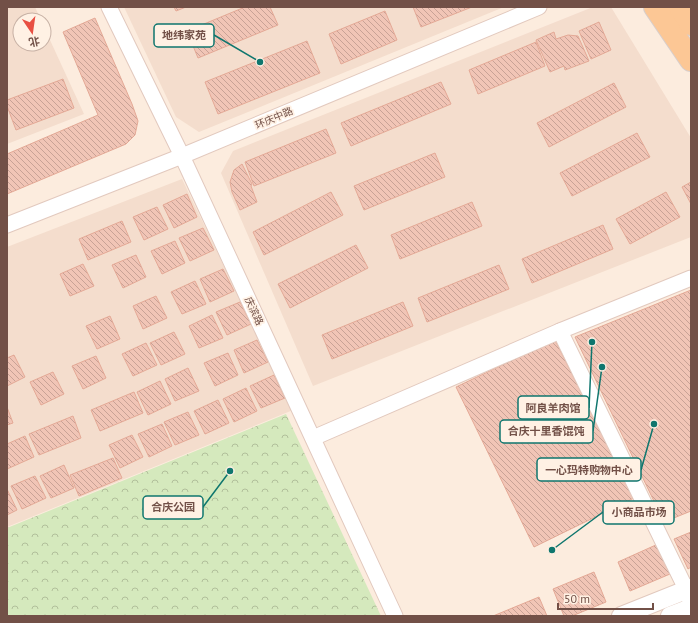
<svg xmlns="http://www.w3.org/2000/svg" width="698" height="623" font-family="'PT Sans','Noto Sans SC',sans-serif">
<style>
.residential{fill:#f4ddcd}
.park{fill:url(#park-crowns)}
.building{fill:url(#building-back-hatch);stroke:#e4a996}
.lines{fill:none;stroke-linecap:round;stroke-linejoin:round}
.minor-casing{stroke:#e2c9be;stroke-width:17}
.tertiary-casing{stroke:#e2c9be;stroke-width:20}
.primary-casing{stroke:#d8cecb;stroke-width:24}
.minor{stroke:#fff;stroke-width:15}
.tertiary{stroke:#fff;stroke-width:18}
.primary{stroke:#fcc795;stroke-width:22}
.labels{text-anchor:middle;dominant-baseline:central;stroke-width:3.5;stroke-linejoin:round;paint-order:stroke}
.street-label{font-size:10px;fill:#725047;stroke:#fff1e4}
.leader{fill:none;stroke:#0f766e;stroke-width:1.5}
.callout-dot{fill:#0f766e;stroke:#fff1e4;stroke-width:1.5}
.callout{fill:#fff1e4;stroke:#0f766e;stroke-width:1.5}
.callout-label{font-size:11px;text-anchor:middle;font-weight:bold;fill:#725047}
</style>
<defs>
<pattern id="park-crowns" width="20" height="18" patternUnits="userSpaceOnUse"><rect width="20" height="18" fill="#d5e9bd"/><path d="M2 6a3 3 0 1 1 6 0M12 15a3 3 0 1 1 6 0" fill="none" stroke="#b1bf9b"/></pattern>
<pattern id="building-back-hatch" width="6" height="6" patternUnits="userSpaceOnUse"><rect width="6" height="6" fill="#f1c5b6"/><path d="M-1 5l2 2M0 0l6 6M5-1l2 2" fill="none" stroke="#c8a296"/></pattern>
</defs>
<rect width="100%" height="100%" fill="#fcecde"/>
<g class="residential">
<path d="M7,7H35L41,20H20V44H44V27L84,114L7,144Z"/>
<path d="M124,7H504L199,132L176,117Z"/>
<path d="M593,7H611L691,138V237L313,386L221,173L233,151Z"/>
<path d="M182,179L293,410L7,527V247Z"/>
</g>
<path class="park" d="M286,414L381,616H7V528Z"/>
<g class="building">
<path d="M174,7H186L176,11Z"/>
<path d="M245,7H270L278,25L198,58L187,31Z"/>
<path d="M413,7H472L421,27Z"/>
<path d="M385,11L397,40L341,64L329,34Z"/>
<path d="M95,18L132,104L138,121L135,135L126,144L7,194V154L98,115L63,32Z"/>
<path d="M599,22L611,50L591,59L579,31Z"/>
<path d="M554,32L556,39L568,35L578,36L589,61L565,70L564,66L550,72L536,40Z"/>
<path d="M307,41L320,73L218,114L205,82Z"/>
<path d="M536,42L545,66L478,94L469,70Z"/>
<path d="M63,79L74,108L16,130L7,106V100Z"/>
<path d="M441,82L451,104L351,146L341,123Z"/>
<path d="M614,83L626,107L549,147L537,123Z"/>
<path d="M326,129L336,153L254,186L245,162Z"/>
<path d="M637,133L650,157L572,196L560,173Z"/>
<path d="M435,153L445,177L364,210L354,186Z"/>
<path d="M242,164L252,184L251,186L257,202L240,210L232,192L230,182L234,170Z"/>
<path d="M691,182V204L682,187Z"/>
<path d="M331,192L343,215L264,255L253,232Z"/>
<path d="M666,192L680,217L630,244L616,219Z"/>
<path d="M187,194L197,217L174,228L163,205Z"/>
<path d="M472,202L482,226L400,259L391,235Z"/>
<path d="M157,207L168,229L144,240L133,217Z"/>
<path d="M122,221L131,242L88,260L79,239Z"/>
<path d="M603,225L613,249L532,283L522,259Z"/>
<path d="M203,228L214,250L190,261L179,238Z"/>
<path d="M175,241L185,263L162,274L151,251Z"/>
<path d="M356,245L368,268L290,308L278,284Z"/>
<path d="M136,255L146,277L123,288L112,265Z"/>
<path d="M83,264L94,286L70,296L60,274Z"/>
<path d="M499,265L509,289L427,322L418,298Z"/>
<path d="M223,269L234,291L210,302L200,279Z"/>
<path d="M195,281L206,304L182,314L171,292Z"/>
<path d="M691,290V511L664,522L575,337Z"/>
<path d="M156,296L167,318L143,329L133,306Z"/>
<path d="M240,302L251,324L227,335L216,312Z"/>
<path d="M403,302L413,326L332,359L322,335Z"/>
<path d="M212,315L223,338L199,348L189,326Z"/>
<path d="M110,316L120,339L97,349L86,326Z"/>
<path d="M174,332L185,354L161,365L150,343Z"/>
<path d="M257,340L268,362L244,373L234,350Z"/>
<path d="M555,340L634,498L534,547L456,387Z"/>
<path d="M146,343L157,365L133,376L122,354Z"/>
<path d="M228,353L238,375L215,386L204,363Z"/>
<path d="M14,355L25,377L7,386V358Z"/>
<path d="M96,356L106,378L83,389L72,366Z"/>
<path d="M188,368L199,391L175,401L165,379Z"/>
<path d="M53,372L64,394L41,405L30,382Z"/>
<path d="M274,375L285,398L261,408L250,386Z"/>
<path d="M160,381L171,404L148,415L137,392Z"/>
<path d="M246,388L257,411L234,422L223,399Z"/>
<path d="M134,392L143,413L100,431L91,410Z"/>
<path d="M218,400L229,423L205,434L194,411Z"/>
<path d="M7,407L13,423L7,425Z"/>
<path d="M188,412L199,435L175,445L164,422Z"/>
<path d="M73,416L81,438L39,455L29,434Z"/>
<path d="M162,424L172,446L149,457L138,434Z"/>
<path d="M132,435L143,457L120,468L109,445Z"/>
<path d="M25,436L34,457L7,469V444Z"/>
<path d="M113,458L122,478L79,496L70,475Z"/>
<path d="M64,465L74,488L51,498L40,476Z"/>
<path d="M35,476L46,498L22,509L11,486Z"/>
<path d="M7,489L17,510L7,515Z"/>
<path d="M691,532V567L688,569L674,539Z"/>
<path d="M658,544L670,574L630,591L618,562Z"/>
<path d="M594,572L606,602L572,616H564L553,589Z"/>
<path d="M539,597L547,616H493Z"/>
</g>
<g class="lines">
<g class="minor-casing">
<g id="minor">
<path d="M109,7L182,156L395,616"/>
<path d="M7,225L182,156L539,7"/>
<path d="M560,331L686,589L690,601"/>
<path d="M313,438L560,331L691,278"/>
</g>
</g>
<g class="tertiary-casing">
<g id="tertiary">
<path d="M621,616L691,588"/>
<path d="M670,616L691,608"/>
</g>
</g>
<g class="primary-casing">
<g id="primary">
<path d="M655,7L691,60"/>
<path d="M680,7L691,24"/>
</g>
</g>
<use href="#minor" class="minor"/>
<use href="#tertiary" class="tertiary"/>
<use href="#primary" class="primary"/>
</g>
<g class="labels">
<g class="street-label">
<text transform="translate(274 118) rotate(-23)">环庆中路</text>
<text transform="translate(254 311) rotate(65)">庆滨路</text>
</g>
</g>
<path class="leader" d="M260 62L214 35M592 342L589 408M602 367L593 431M654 424L641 470M230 471L203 507M552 550L603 512"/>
<g class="callout-dot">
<circle cx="260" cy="62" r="4"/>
<circle cx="592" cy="342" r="4"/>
<circle cx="602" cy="367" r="4"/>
<circle cx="654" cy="424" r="4"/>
<circle cx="230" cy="471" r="4"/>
<circle cx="552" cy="550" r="4"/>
</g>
<g class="callout">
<rect x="154" y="24" width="60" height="23" rx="4"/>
<rect x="518" y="396" width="71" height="23" rx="4"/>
<rect x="500" y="420" width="93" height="23" rx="4"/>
<rect x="537" y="458" width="104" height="23" rx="4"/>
<rect x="143" y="496" width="60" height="23" rx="4"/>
<rect x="603" y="501" width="71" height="23" rx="4"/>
</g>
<g class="callout-label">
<text x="184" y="39">地纬家苑</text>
<text x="553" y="412">阿良羊肉馆</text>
<text x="546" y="435">合庆十里香馄饨</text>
<text x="589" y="474">一心玛特购物中心</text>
<text x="173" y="511">合庆公园</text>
<text x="639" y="516">小商品市场</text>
</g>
<rect width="698" height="623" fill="none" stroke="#725047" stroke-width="16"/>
<g transform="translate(32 32) rotate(167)"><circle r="19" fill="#fff1e4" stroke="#c7b1a5"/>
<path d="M0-3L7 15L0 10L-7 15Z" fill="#e84f42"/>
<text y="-6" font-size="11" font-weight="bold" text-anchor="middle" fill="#725047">北</text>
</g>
<path d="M558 603v6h95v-6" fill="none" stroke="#725047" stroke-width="2"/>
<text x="564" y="603" font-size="12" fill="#725047" stroke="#fff1e4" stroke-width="3" paint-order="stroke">50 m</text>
</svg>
